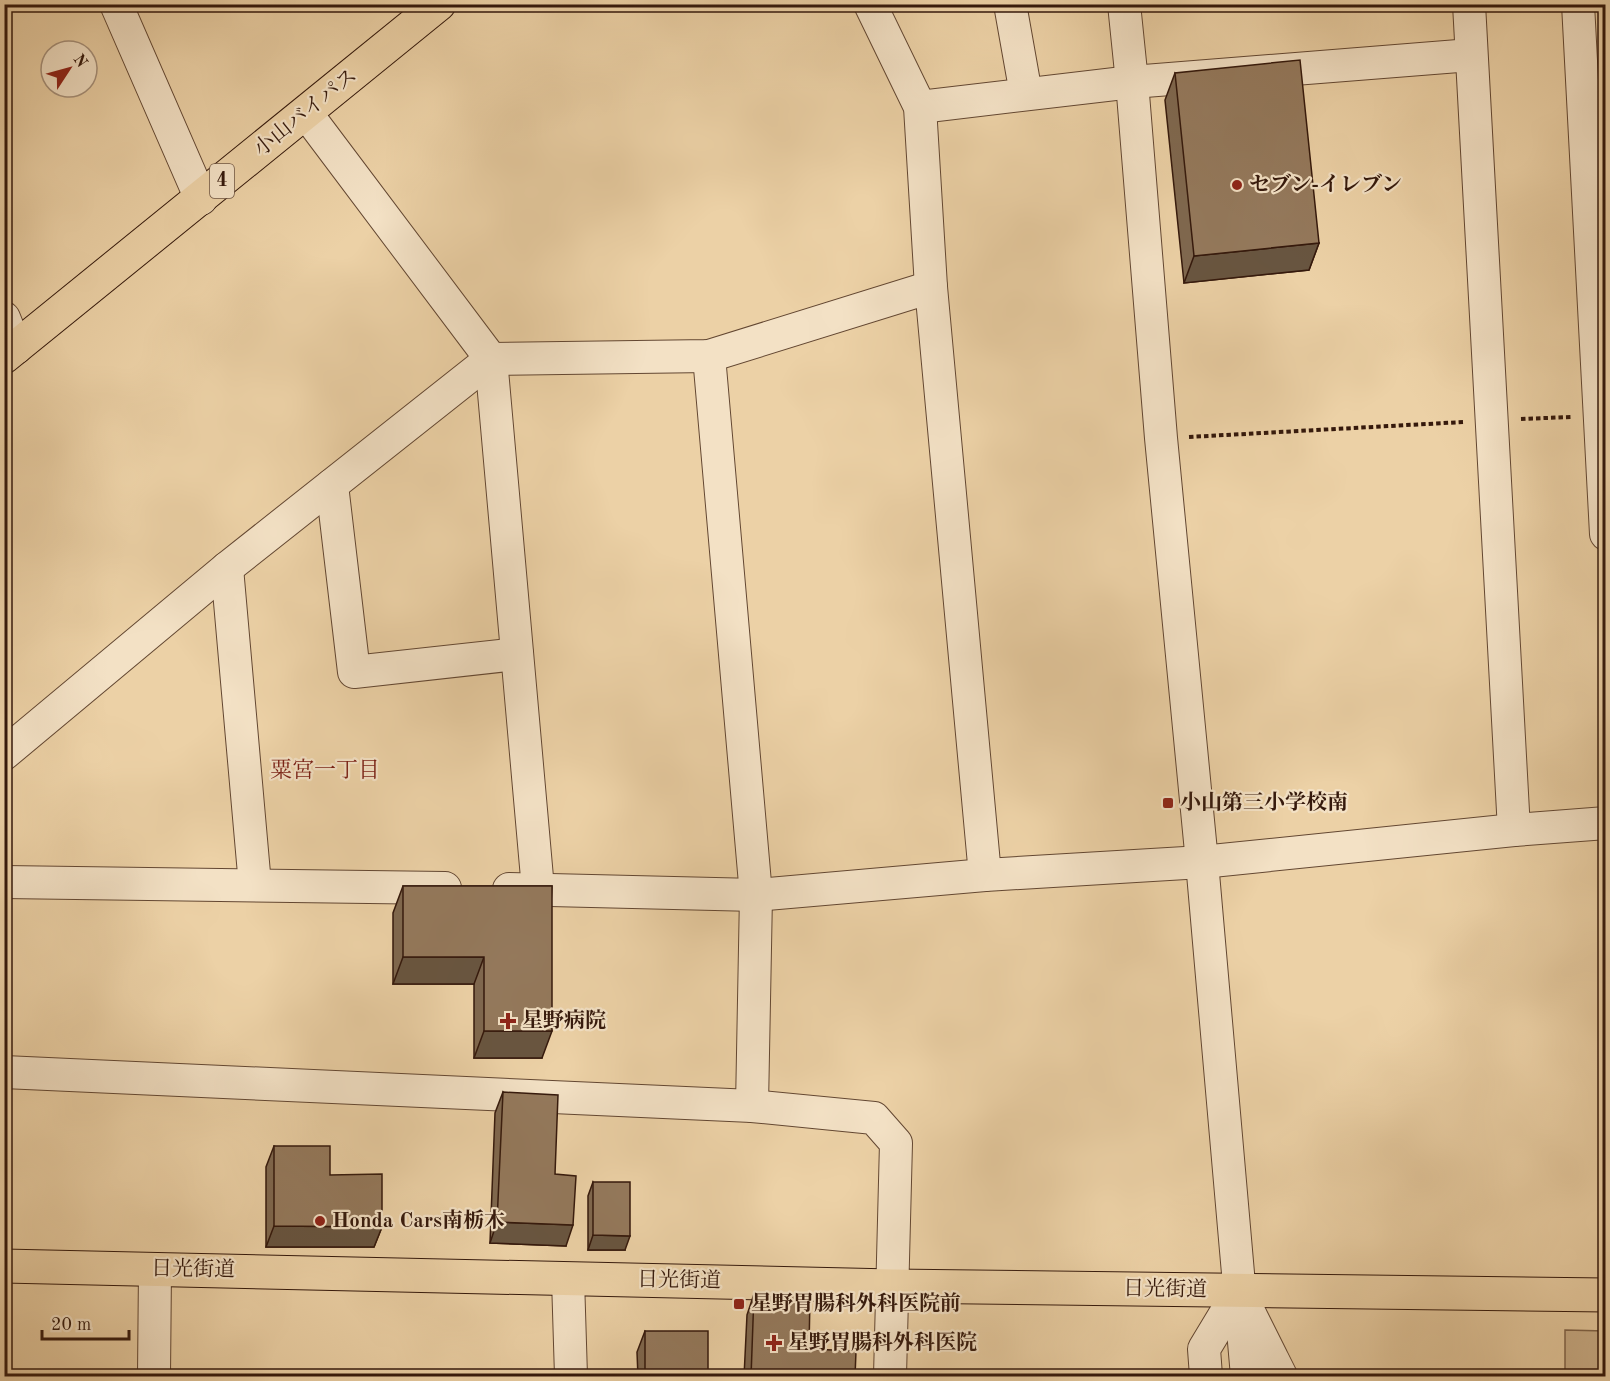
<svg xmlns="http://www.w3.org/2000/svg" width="1610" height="1381" font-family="'Old Standard TT','Noto Serif JP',serif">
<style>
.green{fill:#cdb28c;stroke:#81664c;stroke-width:1.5}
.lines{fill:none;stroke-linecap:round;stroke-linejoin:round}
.minor-casing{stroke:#634732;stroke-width:34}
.major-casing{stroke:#35190c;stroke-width:35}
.highway-casing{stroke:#35190c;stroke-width:35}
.path{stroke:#35190c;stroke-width:4;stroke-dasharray:4.5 3;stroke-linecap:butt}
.minor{stroke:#f3e1c5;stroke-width:32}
.major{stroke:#ecd1a6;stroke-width:33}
.highway{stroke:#ecd1a6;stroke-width:33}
.wall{fill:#7f684f;stroke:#35190c;stroke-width:1.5}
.shaded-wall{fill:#685540;stroke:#35190c;stroke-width:1.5}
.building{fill:#94795c;stroke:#35190c;stroke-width:1.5}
.poi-dot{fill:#8f2418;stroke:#f3e1c5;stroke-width:2}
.labels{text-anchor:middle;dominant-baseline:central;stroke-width:4.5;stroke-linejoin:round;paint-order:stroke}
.shield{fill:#f3e1c5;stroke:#6e5544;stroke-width:1.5}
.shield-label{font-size:20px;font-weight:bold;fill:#35190c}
.street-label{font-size:21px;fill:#35190c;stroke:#f3e1c5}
.poi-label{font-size:21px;font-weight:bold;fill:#35190c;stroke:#f3e1c5;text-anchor:start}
.neighbourhood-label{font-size:22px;fill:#7a1f14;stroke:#f3e1c5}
</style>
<rect width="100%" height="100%" fill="#ecd1a6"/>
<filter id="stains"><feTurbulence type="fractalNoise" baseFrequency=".00333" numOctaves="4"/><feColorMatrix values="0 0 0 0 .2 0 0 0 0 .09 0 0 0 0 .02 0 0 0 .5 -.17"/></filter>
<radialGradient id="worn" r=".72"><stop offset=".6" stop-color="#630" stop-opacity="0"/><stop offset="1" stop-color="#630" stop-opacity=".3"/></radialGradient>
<path class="green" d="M1565,1330L1605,1331V1376H1565Z"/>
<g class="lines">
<g class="minor-casing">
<g id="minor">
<path d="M116,4L201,199"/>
<path d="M870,4L920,107L931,287L985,875"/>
<path d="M1010,4L1026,94"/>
<path d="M1124,4L1132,82L1161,438L1202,862L1247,1376"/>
<path d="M1469,4L1514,830"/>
<path d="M1578,4L1606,534"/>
<path d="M920,107L1132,82L1471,55"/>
<path d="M306,113L491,359L538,889"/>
<path d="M4,318L16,348"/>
<path d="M709,356L756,895L752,1106"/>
<path d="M332,485L354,672L517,654"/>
<path d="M227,568L255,885"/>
<path d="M4,754L227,568L491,359L709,356L931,287"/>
<path d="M4,882L445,888"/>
<path d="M509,889L756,895L985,875L1202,862L1514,830L1606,823"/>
<path d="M4,1072L752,1106L874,1118L896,1143L890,1376"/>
<path d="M568,1279L571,1376"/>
<path d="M1247,1308L1281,1376"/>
<path d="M154,1376L155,1269"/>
<path d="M1206,1376L1204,1349L1239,1291"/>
</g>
</g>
<g class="major-casing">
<path id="major" d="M4,1266L892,1286L1606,1295"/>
</g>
<g class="highway-casing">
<path id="highway" d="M4,357L439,4"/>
</g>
<g class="path">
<path d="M1521,419L1571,417"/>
<path d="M1189,437L1463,422"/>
</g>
<use href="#minor" class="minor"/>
<use href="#major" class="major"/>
<use href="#highway" class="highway"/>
</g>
<g class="wall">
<path d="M1175,73L1319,243L1309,270L1184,283L1165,100Z"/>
<path d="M403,886H552L542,1058H474V984H393V913Z"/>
<path d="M503,1092L555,1174L566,1246L490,1243L495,1113Z"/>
<path d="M274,1146L330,1175L382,1227L374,1247H266V1167Z"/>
<path d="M593,1182L625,1250H588V1196Z"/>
<path d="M754,1294L809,1349L855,1377H744L747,1315Z"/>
<path d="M645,1331L708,1377H638L637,1352Z"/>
</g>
<g class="shaded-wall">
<path d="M1319,243L1309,270L1184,283L1194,256Z"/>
<path d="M403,957H484L474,984H393Z"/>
<path d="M484,1031H552L542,1058H474Z"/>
<path d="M497,1222L573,1225L566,1246L490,1243Z"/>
<path d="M274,1226L382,1227L374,1247H266Z"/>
<path d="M593,1235L630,1236L625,1250H588Z"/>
</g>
<g class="building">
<path d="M1300,60L1319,243L1194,256L1175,73Z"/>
<path d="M403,886H552V1031H484V957H403Z"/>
<path d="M503,1092L558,1095L555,1174L576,1176L573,1225L497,1222Z"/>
<path d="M274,1146H330V1175L382,1174V1227L274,1226Z"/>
<path d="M593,1182H630V1236L593,1235Z"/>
<path d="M754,1294L810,1296L809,1349L856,1351L855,1377H751Z"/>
<rect x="645" y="1331" width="63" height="46"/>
</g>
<g class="poi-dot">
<circle cx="1237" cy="185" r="6"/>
<rect x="1162" y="797" width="12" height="12" rx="3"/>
<path d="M505 1012h6v6h6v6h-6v6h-6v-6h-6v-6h6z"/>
<circle cx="320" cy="1221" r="6"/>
<rect x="733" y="1298" width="12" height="12" rx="3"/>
<path d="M771 1334h6v6h6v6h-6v6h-6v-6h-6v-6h6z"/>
</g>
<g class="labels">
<rect class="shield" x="210" y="164" width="24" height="34" rx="4.5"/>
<g class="shield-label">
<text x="222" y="181">4</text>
</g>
<g class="street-label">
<text transform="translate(306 113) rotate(-39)">小山バイパス</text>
<text transform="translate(193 1270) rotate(1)">日光街道</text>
<text transform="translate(679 1281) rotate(1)">日光街道</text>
<text transform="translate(1165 1290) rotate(1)">日光街道</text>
</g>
<g class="poi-label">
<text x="1249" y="185">セブン-イレブン</text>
<text x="1180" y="803">小山第三小学校南</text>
<text x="522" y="1021">星野病院</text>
<text x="332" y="1221">Honda Cars南栃木</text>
<text x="751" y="1304">星野胃腸科外科医院前</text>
<text x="788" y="1343">星野胃腸科外科医院</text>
</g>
<g class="neighbourhood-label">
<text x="325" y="771">粟宮一丁目</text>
</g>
</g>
<rect width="1610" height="1381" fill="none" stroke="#ecd1a6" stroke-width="24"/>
<rect x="6" y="6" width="1598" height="1369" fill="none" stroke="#35190c" stroke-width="3"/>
<rect x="12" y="12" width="1586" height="1357" fill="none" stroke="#35190c" stroke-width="1.5"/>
<g transform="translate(69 69) rotate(54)"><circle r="28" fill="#f3e1c5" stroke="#a7917b" stroke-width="1.5"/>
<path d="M0-4.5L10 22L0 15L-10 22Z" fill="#8f2418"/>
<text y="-9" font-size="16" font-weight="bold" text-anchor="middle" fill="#35190c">N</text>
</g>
<path d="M42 1330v9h87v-9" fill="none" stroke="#35190c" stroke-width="3"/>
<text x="51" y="1330" font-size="18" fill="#35190c" stroke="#f3e1c5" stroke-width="4.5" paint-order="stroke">20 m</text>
<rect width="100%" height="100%" filter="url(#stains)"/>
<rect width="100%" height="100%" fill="url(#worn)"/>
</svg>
